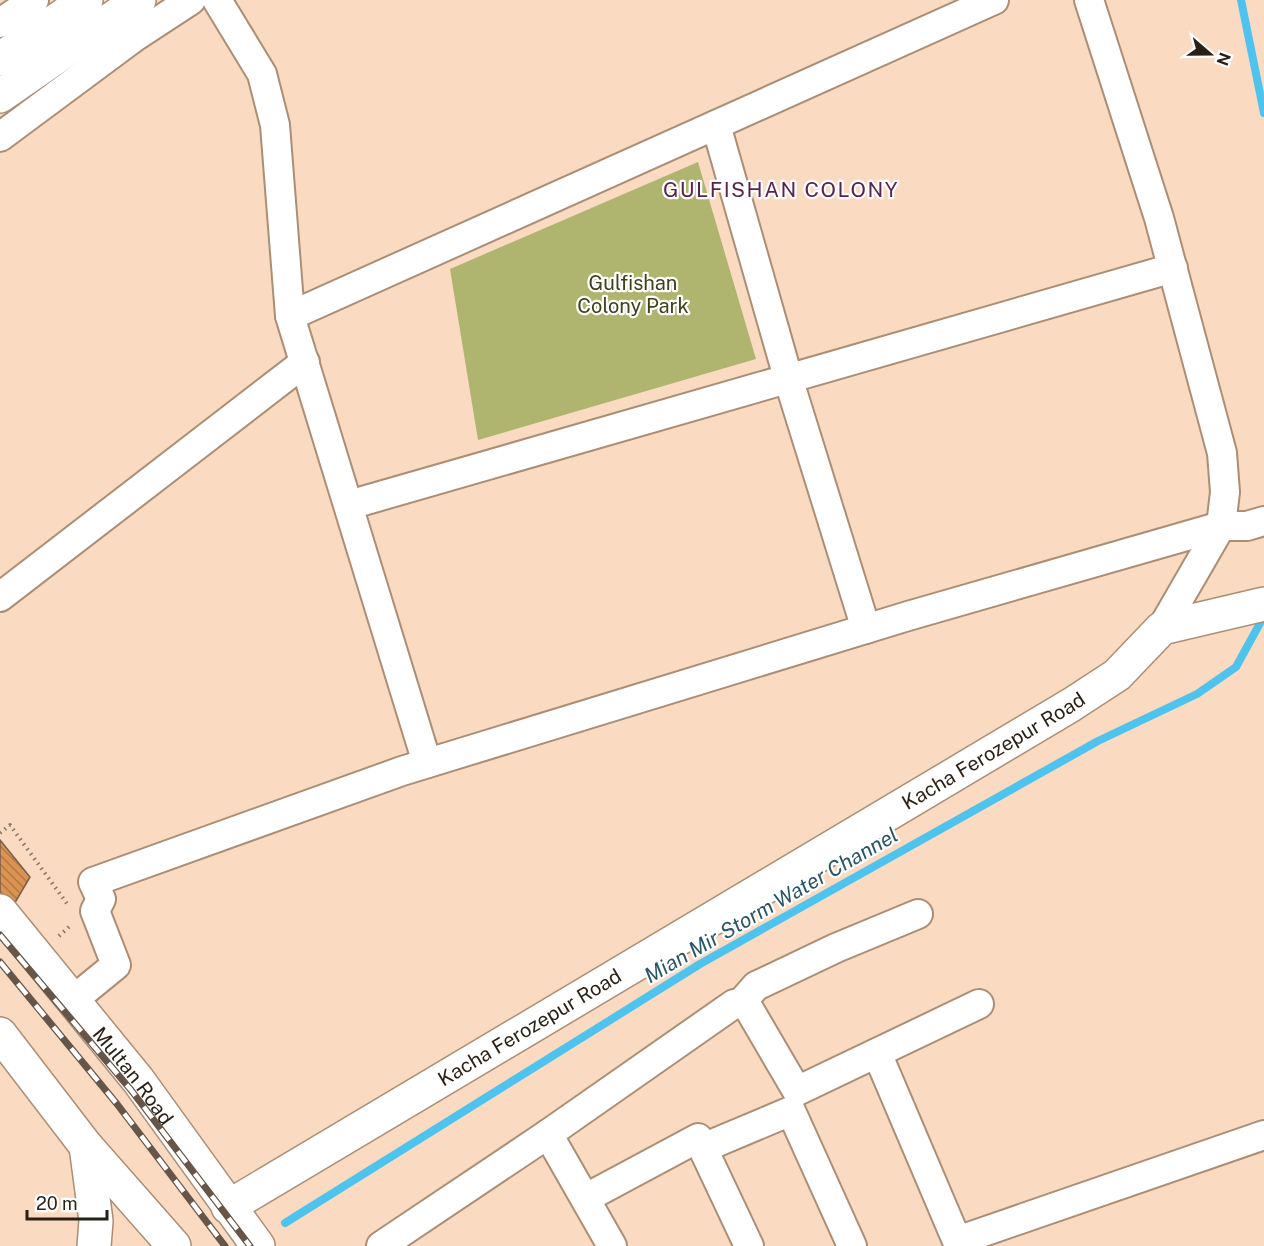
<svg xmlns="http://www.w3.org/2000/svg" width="1264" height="1246" font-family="'Public Sans',sans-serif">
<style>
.green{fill:#afb46e}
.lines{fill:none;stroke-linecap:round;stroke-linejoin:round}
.stream{stroke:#4ec3ee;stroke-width:8}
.building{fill:url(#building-back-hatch);stroke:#7a5e48;stroke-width:1.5}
.street-casing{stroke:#ab8e76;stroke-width:32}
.secondary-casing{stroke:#ab8e76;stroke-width:36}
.primary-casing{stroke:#ab8e76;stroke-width:36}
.path{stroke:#887463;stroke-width:4;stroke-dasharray:1.5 4.5;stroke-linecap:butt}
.street{stroke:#fff;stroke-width:28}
.secondary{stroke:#fff;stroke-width:33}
.primary{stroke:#fff;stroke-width:33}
.rail-casing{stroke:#675648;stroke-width:7}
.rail{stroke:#fff;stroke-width:4.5;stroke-dasharray:14;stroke-linecap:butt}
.labels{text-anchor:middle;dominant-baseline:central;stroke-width:4.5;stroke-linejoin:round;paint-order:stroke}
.park-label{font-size:20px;fill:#3e4118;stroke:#fff}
.street-label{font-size:20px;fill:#2a1f15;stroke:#fff}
.neighbourhood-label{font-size:21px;letter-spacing:1.5px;fill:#5d2249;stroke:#fff}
.water-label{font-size:21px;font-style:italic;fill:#255567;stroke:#fff}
</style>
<defs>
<pattern id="building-back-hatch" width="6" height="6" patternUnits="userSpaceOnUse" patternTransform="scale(1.5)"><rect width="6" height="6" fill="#db9352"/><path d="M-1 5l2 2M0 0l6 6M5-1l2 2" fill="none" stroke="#b27743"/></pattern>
</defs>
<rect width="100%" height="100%" fill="#fadbc1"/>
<path class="green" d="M698,162L756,359L478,440L450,269Z"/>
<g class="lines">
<g class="stream">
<path d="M1241,0L1264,113"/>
<path d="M285,1223L700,964L1098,741L1197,694L1236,667L1264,616"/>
</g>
</g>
<path class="building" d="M0,840L30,877L13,906L0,921Z"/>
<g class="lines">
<g class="street-casing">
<g id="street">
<path d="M217,0L262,74L275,125L290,316L427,763"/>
<path d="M1089,0L1159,218L1222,453L1225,492L1221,526L1162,628"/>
<path d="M0,23L34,0"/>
<path d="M716,125L789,381L866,629"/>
<path d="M0,137L136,36L191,0"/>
<path d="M290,316L994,0"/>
<path d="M349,505L1173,268"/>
<path d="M0,597L305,362"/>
<path d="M72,1001L116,965L95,911L101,899L93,882L402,771L908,616L1221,526H1247L1264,521"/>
<path d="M742,1002L756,986L836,948L918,914"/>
<path d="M877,1053L957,1241L1264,1135"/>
<path d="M548,1134L612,1246"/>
<path d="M703,1148L791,1111L852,1246"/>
<path d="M586,1198L698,1138L749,1246"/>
<path d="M381,1246L548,1134L734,1004L742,1002L749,1009L797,1091L979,1004"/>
</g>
</g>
<g class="secondary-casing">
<g id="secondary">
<path d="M0,59L86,0"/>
<path d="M0,96L139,0"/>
<path id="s1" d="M228,1207L1071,705L1117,675L1162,628L1264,604"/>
</g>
</g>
<g class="primary-casing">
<g id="primary">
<path id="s2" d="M0,911L138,1080L258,1246"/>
<path d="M0,1034L86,1146L174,1246"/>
<path d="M86,1146L96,1221L94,1246"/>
</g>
</g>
<g class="path">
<path d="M0,833L10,825L68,905"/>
<path d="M59,936L71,925"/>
</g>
<use href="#street" class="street"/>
<use href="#secondary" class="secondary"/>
<use href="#primary" class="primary"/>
<g class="rail-casing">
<g id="rail">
<path d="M0,935L131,1090L250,1246"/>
<path d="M0,962L117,1104L225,1246"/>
</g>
</g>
<use href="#rail" class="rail"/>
</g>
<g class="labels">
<g class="park-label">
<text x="633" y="283">Gulfishan<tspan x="633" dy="23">Colony Park</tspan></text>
</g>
<g class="street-label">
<text stroke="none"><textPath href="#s1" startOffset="891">Kacha Ferozepur Road</textPath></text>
<text stroke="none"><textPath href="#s1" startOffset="351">Kacha Ferozepur Road</textPath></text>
<text stroke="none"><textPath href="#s2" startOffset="212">Multan Road</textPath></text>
</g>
<g class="neighbourhood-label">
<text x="781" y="189">GULFISHAN COLONY</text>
</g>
<g class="water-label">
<text transform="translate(771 905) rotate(-30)">Mian Mir Storm Water Channel</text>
</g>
</g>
<g transform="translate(1210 54) rotate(110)" stroke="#ffffff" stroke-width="4.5" paint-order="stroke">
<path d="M0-4.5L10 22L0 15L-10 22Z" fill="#2a1f15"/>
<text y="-9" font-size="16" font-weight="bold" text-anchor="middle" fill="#2a1f15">N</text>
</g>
<path d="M27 1210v9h80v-9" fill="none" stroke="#2a1f15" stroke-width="3"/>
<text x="36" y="1210" font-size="18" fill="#2a1f15" stroke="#ffffff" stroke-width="4.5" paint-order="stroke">20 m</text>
</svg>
